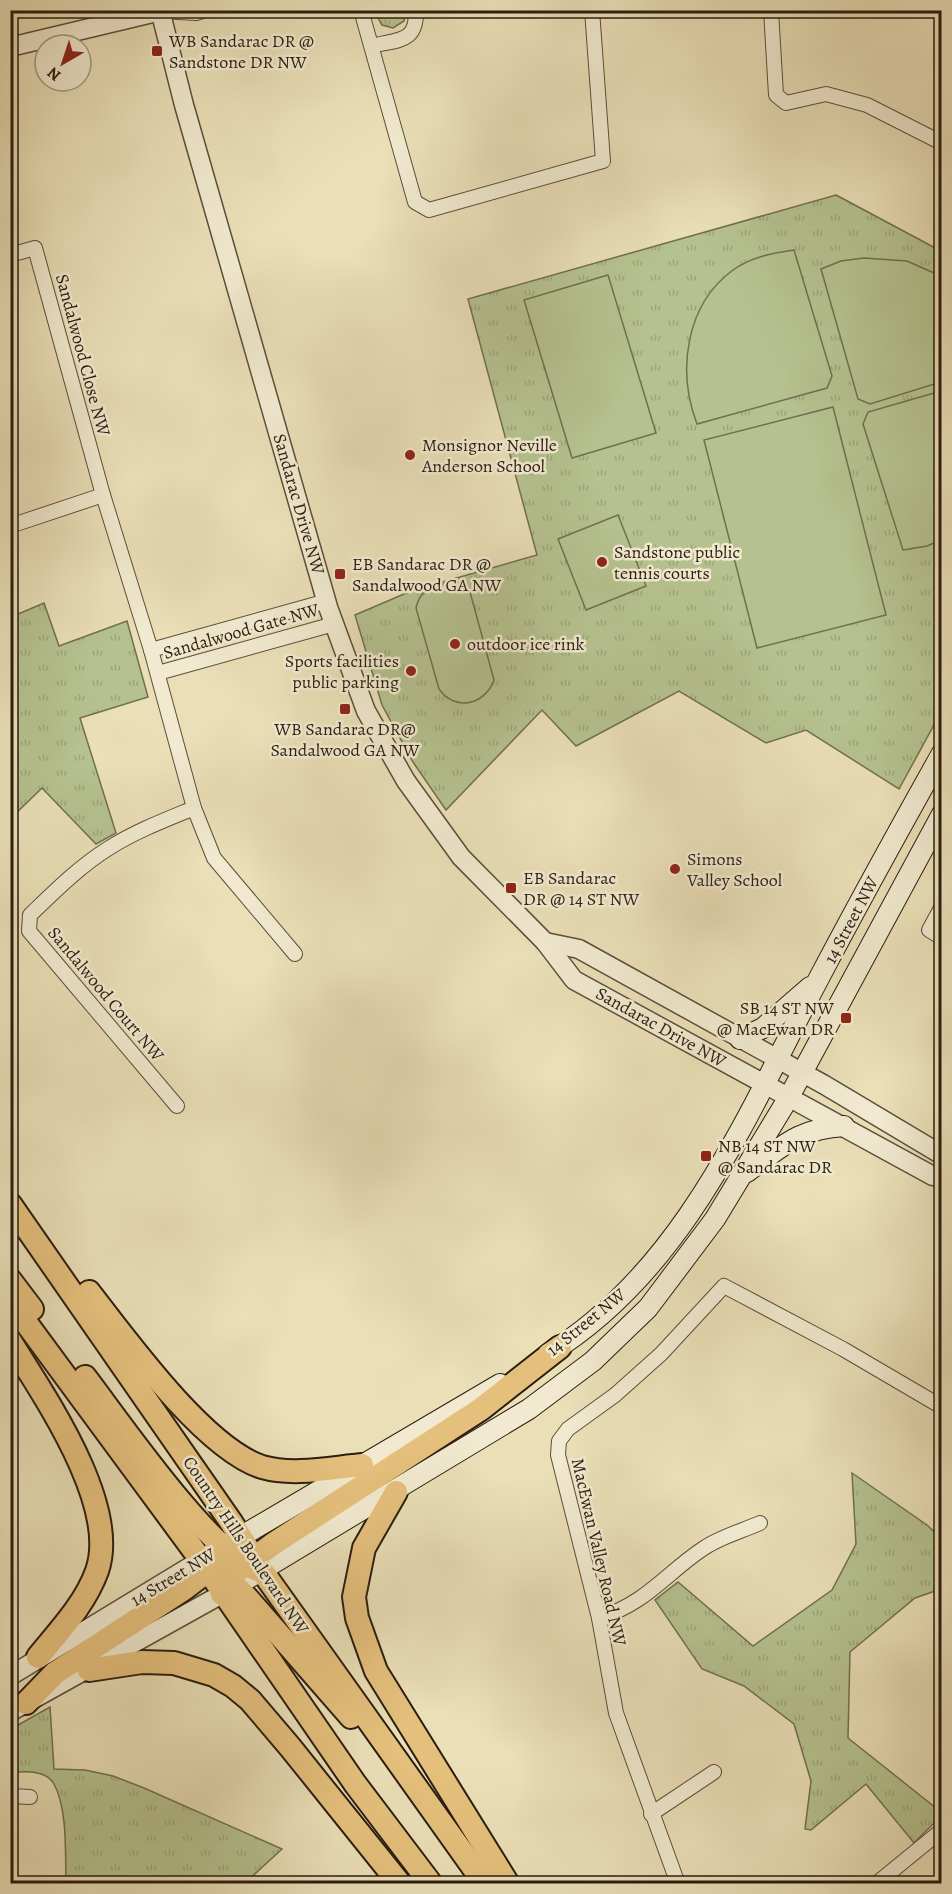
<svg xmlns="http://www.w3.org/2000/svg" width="952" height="1894" font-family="Alegreya,serif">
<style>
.park{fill:url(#park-tufts);stroke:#707050;stroke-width:1.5}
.pitch{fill:#b5c28f;stroke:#707050;stroke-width:1.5}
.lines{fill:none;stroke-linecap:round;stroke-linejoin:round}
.minor-casing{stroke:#5a4e3a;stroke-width:16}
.tertiary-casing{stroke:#5a4e3a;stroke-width:21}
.secondary-casing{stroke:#2a1d10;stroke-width:22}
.primary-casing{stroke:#2a1d10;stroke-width:26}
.minor{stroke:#f1ead0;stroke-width:14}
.tertiary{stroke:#f1ead0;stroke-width:18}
.secondary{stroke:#f1ead0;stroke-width:20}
.primary{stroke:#e5c07c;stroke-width:22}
.poi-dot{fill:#8f2418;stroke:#f1ead0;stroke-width:2}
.labels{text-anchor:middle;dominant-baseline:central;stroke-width:5;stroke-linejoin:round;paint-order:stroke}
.poi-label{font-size:18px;fill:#2a1d10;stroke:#f1ead0;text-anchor:start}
.street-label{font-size:18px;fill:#2a1d10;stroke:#f1ead0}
</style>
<defs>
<pattern id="park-tufts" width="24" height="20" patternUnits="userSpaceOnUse" patternTransform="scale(1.5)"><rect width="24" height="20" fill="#b5c28f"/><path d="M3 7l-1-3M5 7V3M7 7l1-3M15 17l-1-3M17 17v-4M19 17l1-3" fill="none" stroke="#9ca67a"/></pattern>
</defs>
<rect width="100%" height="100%" fill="#eadfb7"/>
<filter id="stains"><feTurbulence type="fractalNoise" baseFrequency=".00333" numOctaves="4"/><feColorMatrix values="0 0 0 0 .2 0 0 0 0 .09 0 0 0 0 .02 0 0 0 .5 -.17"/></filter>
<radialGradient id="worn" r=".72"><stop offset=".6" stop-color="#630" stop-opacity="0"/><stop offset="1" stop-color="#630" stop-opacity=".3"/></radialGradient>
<g class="park">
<path d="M374,11H406L404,21L393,28L382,25Z"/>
<path d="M836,195L941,251V712L899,789L806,730L766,743L679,691L576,746L542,710L446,810L413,762L382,705L355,615L411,591L537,555L468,299Z"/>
<path d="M44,603L59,646L127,621L148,697L80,718L116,833L96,844L42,788L11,818V617Z"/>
<path d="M852,1473L927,1525L941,1538V1589L915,1598L850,1652L848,1738L941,1812V1816L914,1843L866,1784L811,1830L805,1829L811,1781L794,1724L744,1686L702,1669L655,1600L678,1582L753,1646L832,1590L856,1544Z"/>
<path d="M50,1707L54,1769L85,1770L113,1776L144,1788L282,1849L245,1883H66C65,1855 68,1810 54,1784C46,1770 24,1771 11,1773V1729Z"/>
</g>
<g class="pitch">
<path d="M794,250L832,376L827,388L697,424C677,372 685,305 733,270C751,257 773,253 794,250Z"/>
<path d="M864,258L907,261L941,276V382L870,404L858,399L821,269L841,261Z"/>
<path d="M608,275L656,433L572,458L524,300Z"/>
<path d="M941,391V540L927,546L903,550L863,424L868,412Z"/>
<path d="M833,407L886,615L757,648L704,440Z"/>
<path d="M618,515L646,586L586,610L558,539Z"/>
<path d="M452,581L461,583L470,592L494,680C485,705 455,712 439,689L416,608C420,588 435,587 452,581Z"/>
</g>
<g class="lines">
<g class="minor-casing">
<g id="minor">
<path d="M361,10L415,202L429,210L603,161L592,10"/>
<path d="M771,10L776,95L786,103L826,94L867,105L942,143"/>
<path d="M161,11L196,13L206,10"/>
<path d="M372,46C399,39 417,43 416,10"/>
<path d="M10,255L35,248L103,495L151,650L194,808L214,858L295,954"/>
<path d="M10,526L103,495"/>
<path d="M151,650L327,601"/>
<path d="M158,673L334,624"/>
<path d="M942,906L929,930L942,938"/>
<path d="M177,1106L29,931L30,915C55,891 80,866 109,848C136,831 165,820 194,808"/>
<path d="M599,1618C647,1603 666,1573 704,1548C720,1537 742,1531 760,1523"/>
<path d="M10,1796L30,1797"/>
<path d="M651,1814L714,1772"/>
<path d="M678,1884L616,1713L599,1618L558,1455L559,1441L568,1429L615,1395L661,1354L724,1286L843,1349L942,1407"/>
<path d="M876,1884L942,1830"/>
</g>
</g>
<g class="tertiary-casing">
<g id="tertiary">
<path d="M160,10L184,105L328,607L366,711L406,781L461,857L545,942L574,980L933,1176H942"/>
<path d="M10,47L161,11"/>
<path d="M545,942L579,949L823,1084L942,1155"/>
<path d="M10,1676L201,1560"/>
<path d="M10,1712L222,1594"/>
</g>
</g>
<g class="secondary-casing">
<g id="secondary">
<path d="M740,1039L763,1028L810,987"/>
<path d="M747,1172C783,1146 797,1129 844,1126"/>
<path d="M548,1354C684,1271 747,1115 818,980C858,904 900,828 942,753"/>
<path d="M201,1560L500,1384"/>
<path d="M224,1593L529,1409L593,1361L648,1308L715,1219L789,1097L942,814"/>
</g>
</g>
<g class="primary-casing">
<g id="primary">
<path d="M10,1204L231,1522L262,1571L485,1884"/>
<path d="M10,1280L32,1309"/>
<path d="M89,1292C127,1341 204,1448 262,1467C293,1476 330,1468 362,1465"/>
<path d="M10,1301L201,1560L356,1785L431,1884"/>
<path d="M10,1341C44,1396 120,1505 97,1571C85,1604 60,1630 38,1657"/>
<path d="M85,1377C118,1420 212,1557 258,1570"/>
<path d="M396,1492L364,1548L354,1597L357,1618L376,1671L508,1884"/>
<path d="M219,1569L248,1599L351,1717"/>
<path d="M222,1594L233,1574L273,1544L481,1409L560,1347"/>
<path d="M89,1670L142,1662L174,1663L214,1675L233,1686L250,1700L290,1747L400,1884"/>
<path d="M26,1703L55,1673L184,1589L218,1563"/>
</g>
</g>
<use href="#minor" class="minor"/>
<use href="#tertiary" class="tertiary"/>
<use href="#secondary" class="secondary"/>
<use href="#primary" class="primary"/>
</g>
<g class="poi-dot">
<rect x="151" y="45" width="12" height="12" rx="3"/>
<circle cx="410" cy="455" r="6"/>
<circle cx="602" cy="562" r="6"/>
<rect x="334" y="568" width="12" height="12" rx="3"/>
<circle cx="455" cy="644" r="6"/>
<circle cx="411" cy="671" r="6"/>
<rect x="339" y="703" width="12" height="12" rx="3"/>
<circle cx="675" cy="869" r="6"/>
<rect x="505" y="882" width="12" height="12" rx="3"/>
<rect x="840" y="1012" width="12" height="12" rx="3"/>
<rect x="700" y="1150" width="12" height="12" rx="3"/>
</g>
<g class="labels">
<g class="poi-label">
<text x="169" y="41">WB Sandarac DR @<tspan x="169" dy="21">Sandstone DR NW</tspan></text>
<text x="422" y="445">Monsignor Neville<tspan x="422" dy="21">Anderson School</tspan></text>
<text x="614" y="552">Sandstone public<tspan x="614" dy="21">tennis courts</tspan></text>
<text x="352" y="564">EB Sandarac DR @<tspan x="352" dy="21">Sandalwood GA NW</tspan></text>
<text x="467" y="644">outdoor ice rink</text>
<text x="399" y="661" text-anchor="end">Sports facilities<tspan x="399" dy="21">public parking</tspan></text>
<text x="345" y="729" text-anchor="middle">WB Sandarac DR@<tspan x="345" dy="21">Sandalwood GA NW</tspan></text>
<text x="687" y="859">Simons<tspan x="687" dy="21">Valley School</tspan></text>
<text x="523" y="878">EB Sandarac<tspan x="523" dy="21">DR @ 14 ST NW</tspan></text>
<text x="834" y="1008" text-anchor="end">SB 14 ST NW<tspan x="834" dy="21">@ MacEwan DR</tspan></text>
<text x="718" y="1146">NB 14 ST NW<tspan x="718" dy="21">@ Sandarac DR</tspan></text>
</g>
<g class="street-label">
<text transform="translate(83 355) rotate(75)">Sandalwood Close NW</text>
<text transform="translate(299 504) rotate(74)">Sandarac Drive NW</text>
<text transform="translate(241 631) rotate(-16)">Sandalwood Gate NW</text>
<text transform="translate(851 920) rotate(-62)">14 Street NW</text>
<text transform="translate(106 994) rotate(50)">Sandalwood Court NW</text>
<text transform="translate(661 1027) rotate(29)">Sandarac Drive NW</text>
<text transform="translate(586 1322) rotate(-39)">14 Street NW</text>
<text transform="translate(246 1545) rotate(56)">Country Hills Boulevard NW</text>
<text transform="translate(599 1552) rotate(77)">MacEwan Valley Road NW</text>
<text transform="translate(173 1577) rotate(-31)">14 Street NW</text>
</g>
</g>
<rect width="952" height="1894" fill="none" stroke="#eadfb7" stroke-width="36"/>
<rect x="12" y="12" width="928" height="1870" fill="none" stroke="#2a1d10" stroke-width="3"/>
<rect x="18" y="18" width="916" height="1858" fill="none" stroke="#2a1d10" stroke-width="1.5"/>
<g transform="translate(63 63) rotate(219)"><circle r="28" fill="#f1ead0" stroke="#a19883" stroke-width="1.5"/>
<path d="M0-4.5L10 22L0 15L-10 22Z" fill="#8f2418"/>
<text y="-9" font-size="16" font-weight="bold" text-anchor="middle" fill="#2a1d10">N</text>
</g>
<rect width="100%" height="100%" filter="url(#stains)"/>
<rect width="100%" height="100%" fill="url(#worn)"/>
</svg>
